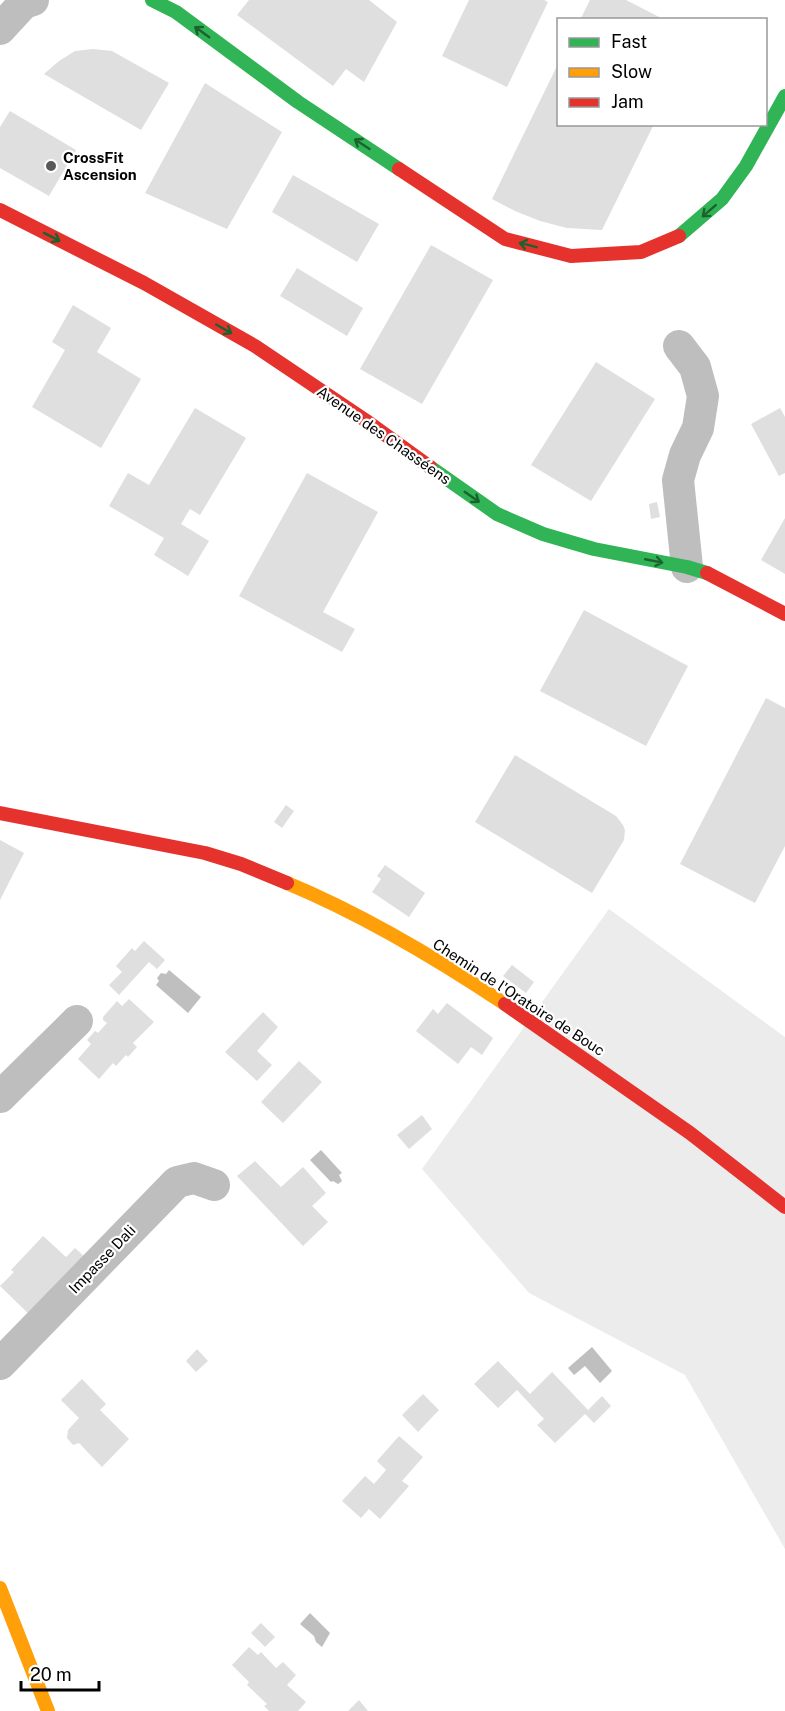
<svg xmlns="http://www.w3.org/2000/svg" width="785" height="1711" font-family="'Public Sans',sans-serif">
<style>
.green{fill:#ececec}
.water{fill:#bfbfbf}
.building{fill:#dfdfdf}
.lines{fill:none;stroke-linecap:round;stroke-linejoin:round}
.street{stroke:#bebebe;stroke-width:32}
.fast{stroke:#30b455;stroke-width:14}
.slow{stroke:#ff9f0a;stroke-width:14}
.jam{stroke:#e5322d;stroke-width:14}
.oneway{stroke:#1a632f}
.poi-dot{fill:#595959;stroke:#fff;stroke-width:2}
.labels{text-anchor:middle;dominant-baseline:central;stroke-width:4.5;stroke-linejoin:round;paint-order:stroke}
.poi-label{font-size:15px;font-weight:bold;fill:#000;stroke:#fff;text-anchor:start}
.street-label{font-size:15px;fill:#000;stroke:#fff}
</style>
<rect width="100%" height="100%" fill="#fff"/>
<path class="green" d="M609,909L785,1037V1549L685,1375L529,1293L422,1169Z"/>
<g class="water">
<path d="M169,970L201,997L188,1013L156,985L159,981L157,978L161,973L166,974Z"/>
<path d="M321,1150L342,1173L339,1175L342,1181L338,1184L333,1181L331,1182L310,1160Z"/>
<path d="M592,1347L612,1371L600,1383L585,1366L574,1375L568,1368Z"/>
<path d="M310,1613L330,1633L322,1647L316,1642L314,1636L300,1624Z"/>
</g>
<g class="building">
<path d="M249,0H369L397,22L364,82L346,69L333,86L237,15Z"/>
<path d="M469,0H544L548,2L507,87L442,56Z"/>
<path d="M590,0H626L665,20H580Z"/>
<path d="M93,49L112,51L169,83L141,130L44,74L59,61L75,51Z"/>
<path d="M558,64V124H654L602,230L567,228L540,221L515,211L492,199Z"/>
<path d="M205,83L282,132L227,229L145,193Z"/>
<path d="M10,111L76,150L49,196L0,168V127Z"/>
<path d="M293,175L379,224L357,262L272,212Z"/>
<path d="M431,245L493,280L422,404L360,369Z"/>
<path d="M297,268L363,308L347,336L280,296Z"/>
<path d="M73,305L111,328L97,352L141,379L101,448L32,407L65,350L52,342Z"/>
<path d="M596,362L655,399L591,501L531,465Z"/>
<path d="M195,408L246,438L200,515L190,509L181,524L209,541L188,576L154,555L164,538L109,506L128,473L149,485Z"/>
<path d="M780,408L785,417V473L779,476L751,424Z"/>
<path d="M307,473L378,512L323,612L355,629L342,652L239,596Z"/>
<path d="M657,502L660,517L651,519L649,504Z"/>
<path d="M785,518V574L761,560Z"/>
<path d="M584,610L688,666L646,746L540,691Z"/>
<path d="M766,698L785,708V846L755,903L680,864Z"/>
<path d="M515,755L616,816L623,825L625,830L624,840L592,893L475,822Z"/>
<path d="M286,805L294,811L282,828L274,822Z"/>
<path d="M0,840L24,853L0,900Z"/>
<path d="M385,865L425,893L409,917L372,892L381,879L377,876Z"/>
<path d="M144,941L165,960L157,969L149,962L119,995L109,985L122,972L116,966L132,948L135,951Z"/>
<path d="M512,965L534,982L526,993L503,976Z"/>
<path d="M129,999L154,1022L133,1043L137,1047L128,1057L126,1055L116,1066L113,1063L99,1079L78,1059L91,1044L87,1040L95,1031L98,1033L107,1023L103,1020V1017L117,1001L122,1006Z"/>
<path d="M447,1003L493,1038L482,1055L471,1047L458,1064L416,1031L433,1009L438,1014Z"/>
<path d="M263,1012L278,1027L257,1051L272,1065L257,1081L225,1052Z"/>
<path d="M299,1061L322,1082L283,1123L261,1102Z"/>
<path d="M422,1115L432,1129L409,1149L397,1135Z"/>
<path d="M255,1161L281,1187L303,1167L326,1193L312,1206L328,1222L303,1246L237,1176Z"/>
<path d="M43,1236L66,1257L75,1248L90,1262L35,1320L0,1286L14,1272L11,1270Z"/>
<path d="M197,1349L208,1361L196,1372L186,1361Z"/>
<path d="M498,1361L530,1394L552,1372L588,1410L602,1396L611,1406L594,1423L585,1414L555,1443L537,1425L544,1419L517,1390L498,1408L474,1384Z"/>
<path d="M82,1379L106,1404L100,1410L129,1439L102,1467L79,1443L73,1445L67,1438L68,1430L79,1418L61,1400Z"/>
<path d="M423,1394L439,1410L418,1432L402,1415Z"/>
<path d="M399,1436L423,1457L402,1481L409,1486L380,1519L369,1509L361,1518L342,1501L365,1476L374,1484L386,1470L377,1461Z"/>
<path d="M261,1623L275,1637L265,1647L251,1633Z"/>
<path d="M249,1647L258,1655L261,1652L276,1668L283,1662L296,1675L287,1685L306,1702L298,1711H269L264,1706L267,1704L247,1685L249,1682L232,1665Z"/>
<path d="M359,1700L368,1711H348Z"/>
</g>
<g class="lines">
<g class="street">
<path d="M0,29L24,3L33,0"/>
<path d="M679,346L695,367L703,396L698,428L685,455L678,480L687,567"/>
<path d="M0,1097L77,1021"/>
<path d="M0,1364L177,1182L194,1178L214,1185"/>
</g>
<g class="fast">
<path d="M152,0L176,12L298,102L399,169"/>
<path d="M679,236L722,199L746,166L785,96"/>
<path d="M430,467L497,514L543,534L594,549L687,567L707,573"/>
</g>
<g class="slow">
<path d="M287,883C364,915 436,958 505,1004"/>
<path d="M0,1588L48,1711"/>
</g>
<g class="jam">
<path d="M399,169L505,239L571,256L641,252L679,236"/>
<path d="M0,210L144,283L255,346L365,420L430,467"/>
<path d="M707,573L785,614"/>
<path d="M0,813L205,853L241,864L287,883"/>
<path d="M505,1004L690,1133L785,1207"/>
</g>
</g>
<defs><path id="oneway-shaft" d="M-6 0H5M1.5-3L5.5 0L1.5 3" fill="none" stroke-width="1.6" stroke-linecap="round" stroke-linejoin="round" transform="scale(1.5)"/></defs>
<g class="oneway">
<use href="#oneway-shaft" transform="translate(202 32) rotate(-144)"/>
<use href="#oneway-shaft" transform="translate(362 144) rotate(-147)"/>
<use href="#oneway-shaft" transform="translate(709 211) rotate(139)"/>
<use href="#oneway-shaft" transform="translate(52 237) rotate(27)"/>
<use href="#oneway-shaft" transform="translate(528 245) rotate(-166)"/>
<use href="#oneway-shaft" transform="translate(224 329) rotate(30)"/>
<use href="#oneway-shaft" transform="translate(472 497) rotate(35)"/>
<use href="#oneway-shaft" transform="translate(654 561) rotate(11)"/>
</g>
<circle class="poi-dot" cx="51" cy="166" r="6"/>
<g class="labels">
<g class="poi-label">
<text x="63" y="157">CrossFit<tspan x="63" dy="17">Ascension</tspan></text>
</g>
<g class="street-label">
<text transform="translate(384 435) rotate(35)">Avenue des Chasséens</text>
<text transform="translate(519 997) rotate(33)">Chemin de l'Oratoire de Bouc</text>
<text transform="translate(102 1259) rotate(-46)">Impasse Dali</text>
</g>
</g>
<rect x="557" y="18" width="210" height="108" fill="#ffffff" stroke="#999999" stroke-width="1.5"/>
<rect x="569" y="38" width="30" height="9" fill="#30b455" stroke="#999999" stroke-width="1.5"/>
<text x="611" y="48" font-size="18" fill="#000000">Fast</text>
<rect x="569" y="68" width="30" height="9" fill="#ff9f0a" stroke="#999999" stroke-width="1.5"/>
<text x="611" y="78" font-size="18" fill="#000000">Slow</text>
<rect x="569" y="98" width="30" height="9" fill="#e5322d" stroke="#999999" stroke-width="1.5"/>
<text x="611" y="108" font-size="18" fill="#000000">Jam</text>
<path d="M21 1681v9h78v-9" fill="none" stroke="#000000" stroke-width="3"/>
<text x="30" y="1681" font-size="18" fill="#000000" stroke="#ffffff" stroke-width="4.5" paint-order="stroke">20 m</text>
</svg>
